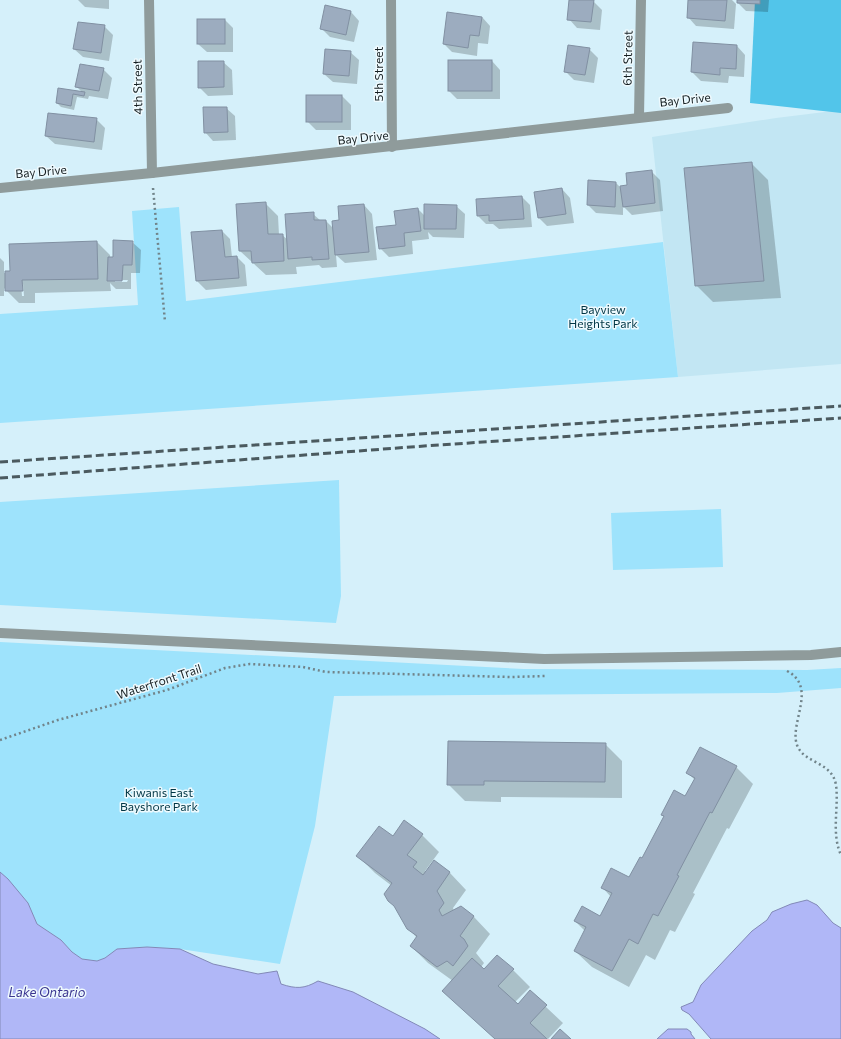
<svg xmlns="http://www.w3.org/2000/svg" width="841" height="1039" font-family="Commissioner,sans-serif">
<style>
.built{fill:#c2e6f3}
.green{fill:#9ee3fc}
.forest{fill:#52c5ea}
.water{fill:#b0b7f7;stroke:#8289b7}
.shadow{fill:#0003;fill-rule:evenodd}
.building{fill:#9cacbf;stroke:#8190a2}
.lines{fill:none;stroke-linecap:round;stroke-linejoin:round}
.path{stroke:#71848a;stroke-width:2.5;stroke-dasharray:2 3;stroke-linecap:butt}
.minor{stroke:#8f9b9b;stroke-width:10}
.rail{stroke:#4b5a5f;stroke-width:3;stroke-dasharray:8 4;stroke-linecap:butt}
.labels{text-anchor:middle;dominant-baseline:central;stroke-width:3;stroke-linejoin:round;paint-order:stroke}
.street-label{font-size:12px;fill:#151f22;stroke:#effafe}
.park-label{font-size:12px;fill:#003645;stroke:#effafe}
.water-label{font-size:13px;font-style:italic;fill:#3b3691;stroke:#effafe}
</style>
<rect width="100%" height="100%" fill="#d5f0fa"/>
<path class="built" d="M841,110V364L678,377L652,137L776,118Z"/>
<g class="green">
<path d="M179,207L186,301L663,242L678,377L0,423V314L138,305L132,211Z"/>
<path d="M339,480L341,596L336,623L0,605V502Z"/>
<path d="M721,509L723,567L613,570L611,513Z"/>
<path d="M0,642L524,669L807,670L841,668V688L777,693L334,696L315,826L280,964L180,949L147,947L117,949L105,958L97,961L82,959L72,952L61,940L37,924L28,903L0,872Z"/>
</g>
<path class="forest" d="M755,0H841V113L750,103Z"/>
<g class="water">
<path d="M0,872L8,879L28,903L37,924L61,940L72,952L82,959L97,961L105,958L117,949L147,947L180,949L213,964L258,974L277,971L281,984C296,989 304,989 318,981L353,992L425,1029L440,1039H0Z"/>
<path d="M807,900L817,905L833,923L841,928V1039H711L689,1014L682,1010L681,1007L693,1002L701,985L752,931L767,920L772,912L791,904Z"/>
<path d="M668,1029H687L691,1032V1034L695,1039H657Z"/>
</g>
<g class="shadow">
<path d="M78,0H109V9L85,7Z"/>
<path d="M570,0L593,1L602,10L600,30L577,28L569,19Z"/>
<path d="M689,0H732L736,4L734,29L696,26L688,17Z"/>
<path d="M738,0H769L768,12L746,11L738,3Z"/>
<path d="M351,12L359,21L354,42L330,37L321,28Z"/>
<path d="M482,17L490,26L488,44L478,43L477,56L452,52L444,44Z"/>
<path d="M225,20L233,28V52H207L198,44Z"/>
<path d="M104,26L113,35L109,61L83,57L74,49Z"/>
<path d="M737,46L745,55L744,77L729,76L728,83L701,81L692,72Z"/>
<path d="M589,49L598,58L594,83L574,80L565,71Z"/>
<path d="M350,52L359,60L357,84L333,82L324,74Z"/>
<path d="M492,61L500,70V99H457L449,91Z"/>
<path d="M223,62L232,70L233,95L208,96L199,87Z"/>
<path d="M103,69L112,78L108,99L89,96L88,99L77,97L74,110L61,107L57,103L59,89L82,92L77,87Z"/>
<path d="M307,96H342L351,105V130H316L307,121Z"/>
<path d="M226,108L235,116L236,140L213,141L205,132Z"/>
<path d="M96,119L105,128L102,150L55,144L46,136Z"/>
<path d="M751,163L768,180L781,298L713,302L696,285Z"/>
<path d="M651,171L660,180L663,211L632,215L623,206V215L596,213L588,205L616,183L620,187L628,186Z"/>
<path d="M562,189L570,198L574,223L547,226L539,218Z"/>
<path d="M522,197L530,205L532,227L499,229L493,224H486L478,216Z"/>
<path d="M265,203L278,216L279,235H282L288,240L313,214L321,221H326L333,228L340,221L364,205L372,214L377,260L345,263L336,255L337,267L322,268L319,265L296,267L297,274L266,275L240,251L237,205Z"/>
<path d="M456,206L465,214L464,238L433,237L428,232L429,239L412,241L413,254L389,257L380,248L397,226L418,209L425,216Z"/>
<path d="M222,231L230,239L232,257H237L245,265L247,286L206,290L197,281L193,233Z"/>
<path d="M97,242L110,255V258H114L132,242L141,250L140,273H131V289H116L110,283L111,291L35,293V303H19L4,288V296H0V258L4,262V273L11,272L10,245ZM115,280H128L127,282H115ZM21,284H23L24,296H22Z"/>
<path d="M605,744L622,761V798L501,797V802L465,801L448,784Z"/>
<path d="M736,767L753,784L729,829L727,828L693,893L695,894L675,932L670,930L655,960L646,955L629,987L592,967L575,951L585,931L575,921L601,917L611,897L602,887L630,879L642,859L665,817L662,815L685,798L695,780L688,773Z"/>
<path d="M404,822L422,835L439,852L425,871L426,873L435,862L450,873L466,890L453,908L454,911L461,907L474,917L490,934L476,953L484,963L481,967L485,970H513L530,987L515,1002L518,1005L530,992L563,1023L548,1039H495L453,981L428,963L411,946L417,938L408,928L392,886L375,873L358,856L393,837Z"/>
</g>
<g class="building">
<path d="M569,0H594L591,22L567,20Z"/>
<path d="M688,0H727L725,21L687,18Z"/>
<path d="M737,0H760V4L737,3Z"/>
<path d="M325,5L351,11L346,35L320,29Z"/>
<path d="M447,12L482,17L479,36L470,35L468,48L443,44Z"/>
<rect x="197" y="19" width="28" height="25"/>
<path d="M78,22L105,25L101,53L73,49Z"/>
<path d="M693,42L737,45L736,69L720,68V75L691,72Z"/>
<path d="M568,45L590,48L585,75L564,72Z"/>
<path d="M325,49L351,51L349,76L323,74Z"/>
<rect x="448" y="60" width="44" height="31"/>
<path d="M198,61H224V87L198,88Z"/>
<path d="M80,64L104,68L99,91L75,87Z"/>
<path d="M58,88L85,92L84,96L73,94L71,106L56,103Z"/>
<rect x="306" y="95" width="36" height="27"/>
<path d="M203,107H227L228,132L204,133Z"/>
<path d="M48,113L97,118L94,142L45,136Z"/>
<path d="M752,162L764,281L695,286L684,168Z"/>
<path d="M652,170L655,203L623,207L620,186L627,185L626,173Z"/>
<path d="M588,180L616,182L615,207L587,205Z"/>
<path d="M562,188L566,214L538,218L534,192Z"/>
<path d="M522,196L524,219L489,221V215L477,216L476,199Z"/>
<path d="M266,202L268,234H283L284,261L252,263L251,251H239L236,204Z"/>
<path d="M364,204L369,252L335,255L332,221L339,220L338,206Z"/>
<path d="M424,204L457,205L456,229H424Z"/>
<path d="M418,208L421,231L404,233L405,246L379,249L376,227L396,225L394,211Z"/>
<path d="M314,212V220H326L329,259L312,260V257L288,259L285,214Z"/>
<path d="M222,230L225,257L237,256L239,278L196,281L191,232Z"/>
<path d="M113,240L133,241L132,265H123L122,281H107L108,257H113Z"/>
<path d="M97,241L98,279L22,280L23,291H5V271H10L9,244Z"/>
<path d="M448,741L606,743L605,782L484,781V785H447Z"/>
<path d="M700,747L737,766L712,813L710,812L677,875L679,876L658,916L653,914L638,944L629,939L612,971L574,951L586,927L574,921L582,906L600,916L612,893L601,888L611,868L629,877L640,857L642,858L664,816L661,815L674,790L685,796L695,778L686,773Z"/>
<path d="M404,820L423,834L407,855L417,862L413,867L423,875L434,860L450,872L437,891L444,903L439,910L442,916L461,906L474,916L460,936L464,939L468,946L453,966L447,961L437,967L410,946L417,936L407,929L394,906L388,901L384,894L392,883L356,856L379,826L393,836Z"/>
<path d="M497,955L514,969L498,986L518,1004L530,990L547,1005L530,1023L547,1039H495L442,991L472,958L484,969Z"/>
<path d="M560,1029L571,1039H551Z"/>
</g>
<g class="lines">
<g class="path">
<path d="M153,188L165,322"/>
<path d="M787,671C818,687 789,723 797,745C804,764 832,761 836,785C839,808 831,833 841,855"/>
<path d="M0,740L58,720L167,690L225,668L250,664L303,667L326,672L510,677L547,676"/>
</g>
<g class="minor">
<path d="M149,0L152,173"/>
<path d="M391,0L392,147"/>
<path d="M639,117L641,0"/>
<path d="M0,188L152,173L728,108"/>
<path d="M0,633L544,659L811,655L841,652"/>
</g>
<g class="rail">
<path d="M0,462L841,406"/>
<path d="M0,478L424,446L841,418"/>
</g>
</g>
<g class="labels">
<g class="street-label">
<text transform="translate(627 58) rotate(-89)">6th Street</text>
<text transform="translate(378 74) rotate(-90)">5th Street</text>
<text transform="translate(137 87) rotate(-91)">4th Street</text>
<text transform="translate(685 99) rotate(-6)">Bay Drive</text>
<text transform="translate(363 137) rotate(-6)">Bay Drive</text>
<text transform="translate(41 171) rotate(-5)">Bay Drive</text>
<text transform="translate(159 681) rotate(-18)">Waterfront Trail</text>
</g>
<g class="park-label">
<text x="603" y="309">Bayview<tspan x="603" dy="14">Heights Park</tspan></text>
<text x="159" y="792">Kiwanis East<tspan x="159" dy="14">Bayshore Park</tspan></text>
</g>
<g class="water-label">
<text x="47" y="992">Lake Ontario</text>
</g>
</g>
</svg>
